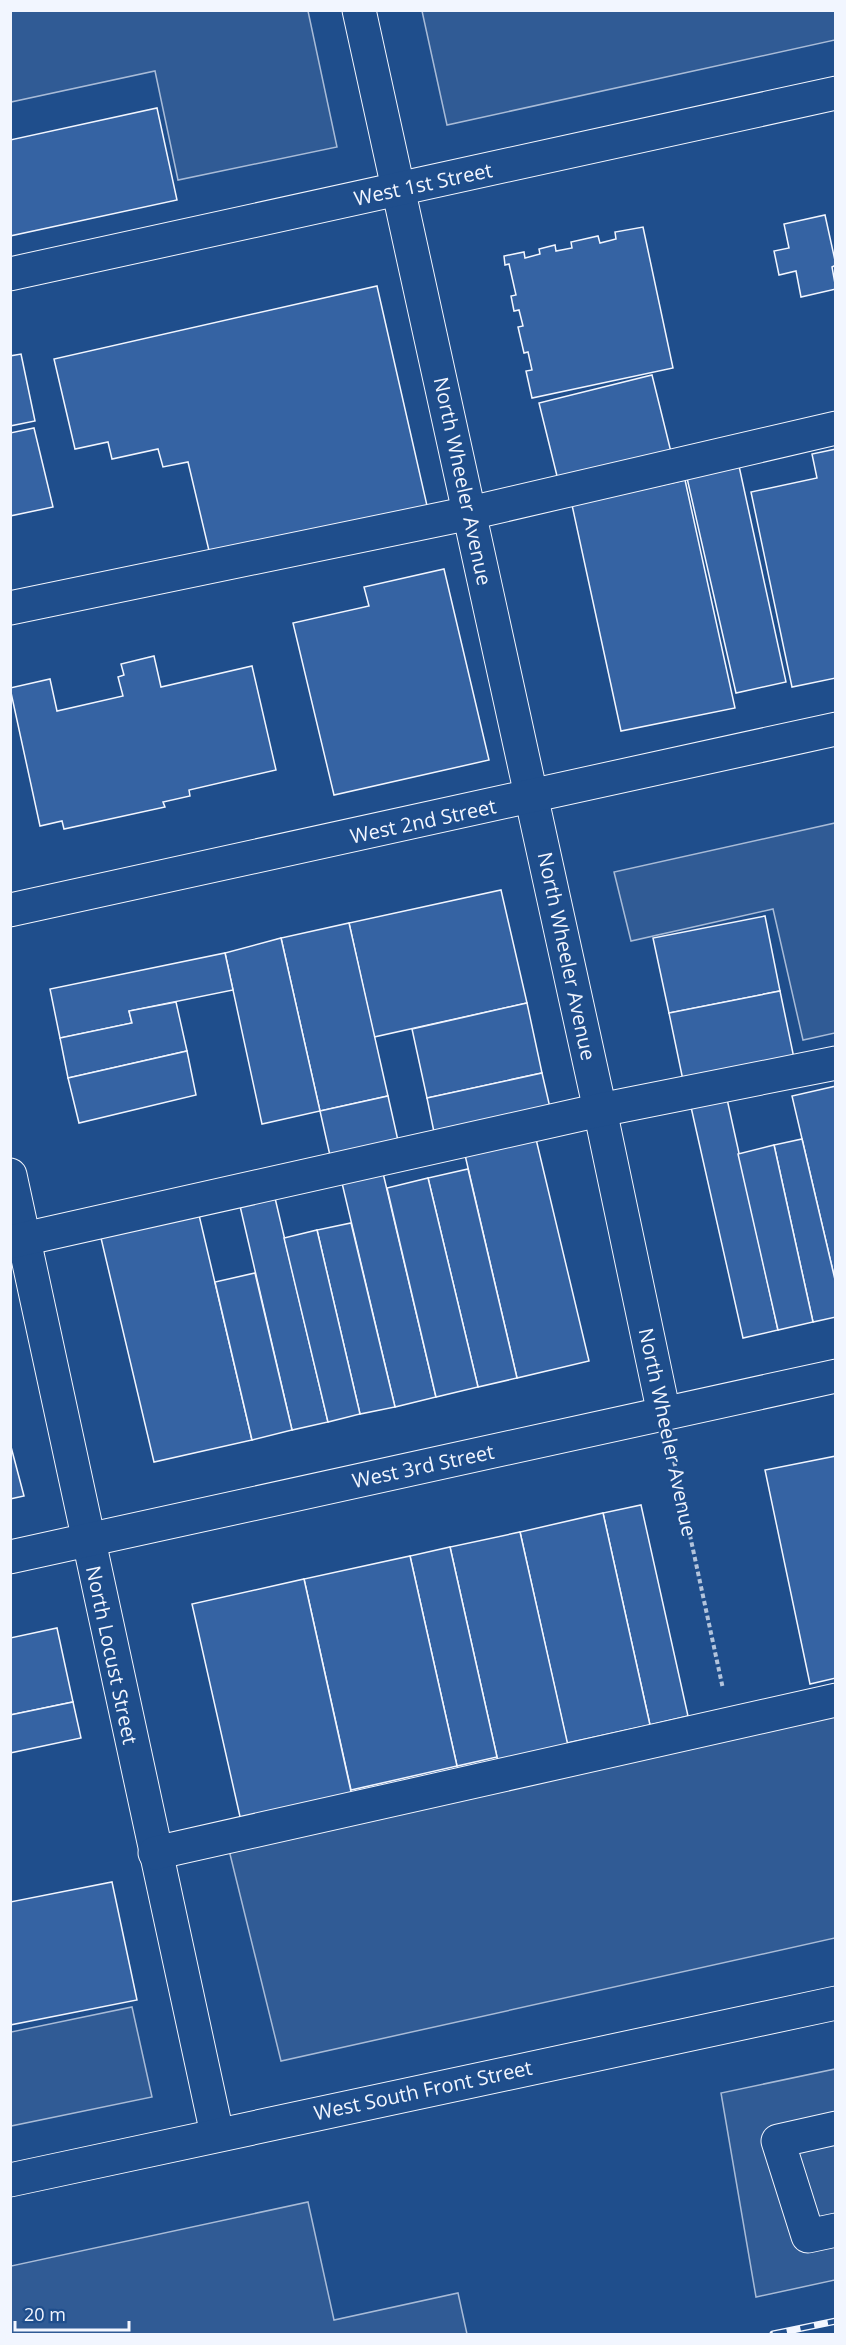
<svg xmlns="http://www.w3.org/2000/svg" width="846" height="2345" font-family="'Open Sans',sans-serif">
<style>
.built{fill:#305b95;stroke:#a8bbd7;stroke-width:1.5}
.building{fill:#3563a3;stroke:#f2f6ff;stroke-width:1.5}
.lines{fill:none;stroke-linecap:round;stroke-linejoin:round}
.minor-casing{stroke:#f2f6ff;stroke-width:35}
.highway-casing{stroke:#f2f6ff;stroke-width:35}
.path{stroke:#b3c4dc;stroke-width:4;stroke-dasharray:4.5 3;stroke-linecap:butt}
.minor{stroke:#1f4e8c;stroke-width:33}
.highway{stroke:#1f4e8c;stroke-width:33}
.rail-casing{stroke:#f2f6ff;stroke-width:7}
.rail{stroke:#1f4e8c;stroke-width:4.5;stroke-dasharray:14;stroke-linecap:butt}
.labels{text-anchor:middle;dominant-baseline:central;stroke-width:4.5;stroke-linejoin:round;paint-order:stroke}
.street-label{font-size:20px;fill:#f2f6ff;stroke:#1f4e8c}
</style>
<rect width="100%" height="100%" fill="#1f4e8c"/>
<g class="built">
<path d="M10,11H308L337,147L178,180L155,71L11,102Z"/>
<path d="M422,11H835V40L447,125Z"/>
<path d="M835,823V1033L803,1040L773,909L631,941L614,872Z"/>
<path d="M835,1711V1938L281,2061L228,1846Z"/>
<path d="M132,2007L152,2097L11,2126V2032Z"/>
<path d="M835,2069V2280L756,2297L721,2093Z"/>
<path d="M308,2202L334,2320L458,2293L467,2334H11V2266Z"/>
</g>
<g class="building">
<path d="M157,108L177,200L10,236V140Z"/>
<path d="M825,215L836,265L832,267L836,289L801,297L796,271L779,275L774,251L789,248L784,224Z"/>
<path d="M643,227L673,368L532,398L526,371L532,370L528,352L524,353L518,327L523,326L519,310L514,311L511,296L516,295L509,264L505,265L504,256L524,252L525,258L540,254L539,249L555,245L556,251L572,248L571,242L598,236L600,243L616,239L615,232Z"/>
<path d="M377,286L428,510L211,559L188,462L163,467L158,449L112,459L108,442L75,449L54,359Z"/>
<path d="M21,354L35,421L10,426V356Z"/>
<path d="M652,375L671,452L558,480L539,403Z"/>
<path d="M34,428L53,507L10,516V433Z"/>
<path d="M836,449V678L792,687L751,492L817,478L812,454Z"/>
<path d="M739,466L786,682L736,693L687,478Z"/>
<path d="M685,480L735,708L621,731L572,505Z"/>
<path d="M444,569L489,760L334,795L293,623L369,606L364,587Z"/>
<path d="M154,656L161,687L252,666L276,770L189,790L190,796L163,802L165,807L64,829L62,821L40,826L10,688L50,679L57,711L123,696L118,677L124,675L121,664Z"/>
<path d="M501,890L527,1003L374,1037L349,923Z"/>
<path d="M765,916L780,991L669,1013L653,938Z"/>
<path d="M349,923L388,1096L320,1111L281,938Z"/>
<path d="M281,938L320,1111L262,1124L225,953Z"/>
<path d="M225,953L233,990L129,1011L132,1023L60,1038L50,989Z"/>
<path d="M780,991L795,1063L684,1085L669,1013Z"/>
<path d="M176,1002L187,1051L68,1078L60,1038L132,1023L129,1011Z"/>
<path d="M527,1003L542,1073L427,1098L412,1029Z"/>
<path d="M187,1051L196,1095L79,1123L68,1078Z"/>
<path d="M542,1073L551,1112L435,1137L427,1098Z"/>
<path d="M836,1086V1284L792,1096Z"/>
<path d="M388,1096L399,1145L331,1160L320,1111Z"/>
<path d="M727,1099L778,1330L743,1338L691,1107Z"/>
<path d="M536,1139L589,1361L517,1378L465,1155Z"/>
<path d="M802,1139L836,1284V1317L813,1322L774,1145Z"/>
<path d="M774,1145L813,1322L778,1330L738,1154Z"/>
<path d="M468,1169L517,1378L478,1387L428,1178Z"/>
<path d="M383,1173L436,1397L395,1407L342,1183Z"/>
<path d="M428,1178L478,1387L436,1397L387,1188Z"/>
<path d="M275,1198L328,1422L292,1430L240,1206Z"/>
<path d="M199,1215L252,1440L154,1462L101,1238Z"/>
<path d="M351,1223L395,1407L360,1414L317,1230Z"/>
<path d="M317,1230L360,1414L328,1422L284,1238Z"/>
<path d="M255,1273L292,1430L252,1440L215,1282Z"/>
<path d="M10,1443L24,1496L10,1499Z"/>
<path d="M836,1456V1678L810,1684L765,1470Z"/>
<path d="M641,1505L688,1716L650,1725L603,1513Z"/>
<path d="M603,1513L650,1725L567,1743L520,1532Z"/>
<path d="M520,1532L569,1750L499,1766L450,1547Z"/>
<path d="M450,1547L497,1757L457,1766L410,1556Z"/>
<path d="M410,1556L457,1766L351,1790L304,1579Z"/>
<path d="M304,1579L352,1796L241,1821L192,1604Z"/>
<path d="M57,1628L73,1702L10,1715V1638Z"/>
<path d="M73,1702L81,1738L10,1753V1715Z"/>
<path d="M112,1882L137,2000L10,2025V1902Z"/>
</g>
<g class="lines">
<g class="minor-casing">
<g id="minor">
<path d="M359,10L600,1110L664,1414"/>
<path d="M10,608L470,513L836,428"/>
<path d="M10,1175L217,2134"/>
<path d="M10,1242L600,1110L836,1063"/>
<path d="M10,1557L836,1376"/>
<path d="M155,1853L836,1700"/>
<path d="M836,2128L778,2141L808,2236L836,2230"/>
<path d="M10,2180L836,2003"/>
</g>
</g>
<g class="highway-casing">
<g id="highway">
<path d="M10,274L836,93"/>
<path d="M10,910L836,729"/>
</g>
</g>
<path class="path" d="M671,1447L723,1689"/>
<use href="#minor" class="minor"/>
<use href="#highway" class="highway"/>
<g class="rail-casing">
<path id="rail" d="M773,2334L836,2321"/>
</g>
<use href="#rail" class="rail"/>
</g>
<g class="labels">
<g class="street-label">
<text transform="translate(423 184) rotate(-12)">West 1st Street</text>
<text transform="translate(463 481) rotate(78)">North Wheeler Avenue</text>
<text transform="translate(423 821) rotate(-12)">West 2nd Street</text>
<text transform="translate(567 956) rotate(78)">North Wheeler Avenue</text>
<text transform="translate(668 1432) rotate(78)">North Wheeler Avenue</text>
<text transform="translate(423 1466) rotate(-12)">West 3rd Street</text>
<text transform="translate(112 1655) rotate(78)">North Locust Street</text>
<text transform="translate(423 2090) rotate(-12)">West South Front Street</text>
</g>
</g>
<rect width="846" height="2345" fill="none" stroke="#f2f6ff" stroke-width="24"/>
<path d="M15 2321v9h114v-9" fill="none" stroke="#f2f6ff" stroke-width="3"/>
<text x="24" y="2321" font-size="18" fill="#f2f6ff" stroke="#1f4e8c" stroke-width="4.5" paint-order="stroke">20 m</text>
</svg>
